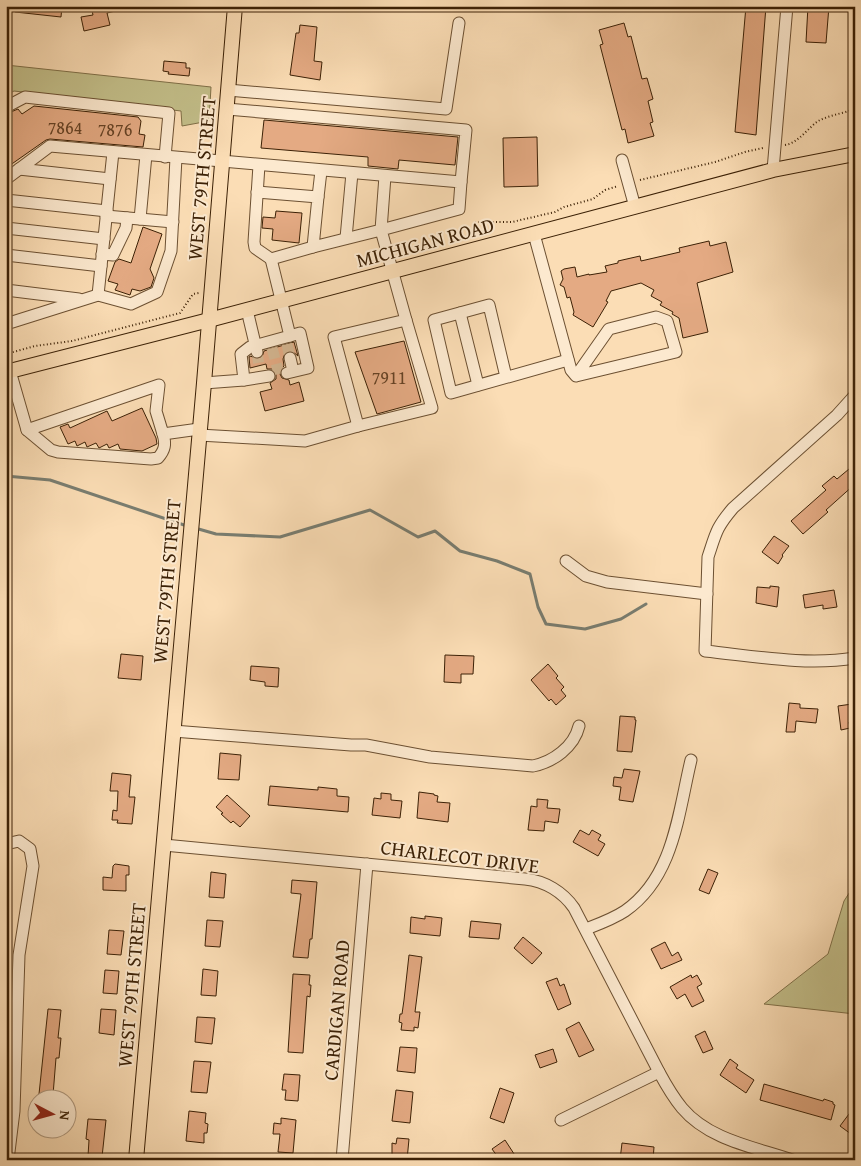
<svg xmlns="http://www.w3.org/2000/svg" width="861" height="1166" font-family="'Gentium Book Plus',serif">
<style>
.green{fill:#c3bf8a;stroke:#807048}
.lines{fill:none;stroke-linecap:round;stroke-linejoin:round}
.stream{stroke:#797d70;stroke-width:3}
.building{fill:#e4aa83;stroke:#3c2106}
.minor-tunnel{stroke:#d5b792;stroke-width:11;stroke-dasharray:11 5.5;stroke-linecap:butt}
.minor-casing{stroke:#6c5032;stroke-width:13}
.major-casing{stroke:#3c2106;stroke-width:16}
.path{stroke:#3c2106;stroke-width:2;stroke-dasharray:1 2.5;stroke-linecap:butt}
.minor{stroke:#fce9cf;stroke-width:11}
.major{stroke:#fbddb5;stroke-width:14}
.labels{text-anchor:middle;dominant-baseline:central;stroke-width:4;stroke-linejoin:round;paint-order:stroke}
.number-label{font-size:18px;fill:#664325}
.street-label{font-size:20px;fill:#3c2106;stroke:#fce9cf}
</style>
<rect width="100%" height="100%" fill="#fbddb5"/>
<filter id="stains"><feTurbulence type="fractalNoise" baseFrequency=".004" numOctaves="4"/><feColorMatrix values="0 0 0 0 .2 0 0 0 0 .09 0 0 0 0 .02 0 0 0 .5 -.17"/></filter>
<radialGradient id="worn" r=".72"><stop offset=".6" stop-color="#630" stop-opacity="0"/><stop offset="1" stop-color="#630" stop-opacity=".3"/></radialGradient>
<g class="green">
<path d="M6,65L211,87L209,121L182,126L181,111L14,91L6,95Z"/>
<path d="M855,884V1014L764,1004L828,954L844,901Z"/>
</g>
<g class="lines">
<g class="stream">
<path d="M6,476L50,480L187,526"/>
<path d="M195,528L216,534L280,537L370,510L418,537L435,531L460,551L497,561L530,574L538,607L546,624L585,629L621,619L646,604"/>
</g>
</g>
<g class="building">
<path d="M15,6H62L61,17L15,12Z"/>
<path d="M91,6H123L124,9L107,13L110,25L84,31L81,17L93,15Z"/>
<path d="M746,6H766L756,135L735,132Z"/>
<path d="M808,6H829L826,43L806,42Z"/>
<path d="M624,23L628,37L631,36L642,79L647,78L653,99L648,101L653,122L650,123L654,136L628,143L625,129L622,130L600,45L603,44L599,30Z"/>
<path d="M300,25L317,27L314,61L322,62L320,80L290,75L296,33H299Z"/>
<path d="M164,61L186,63V68H190L189,76L168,74L169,72L163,71Z"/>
<path d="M34,106L138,117L141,121L139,134L145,135L143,147L50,139L46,140L6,168V114L18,109L22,114Z"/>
<path d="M264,120L458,137L455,165L399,160L398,169L368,166V157L261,148Z"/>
<path d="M537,137L538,186L504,187L503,138Z"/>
<path d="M276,211L302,213L299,243L272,240L273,229L262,228L263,217L275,218Z"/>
<path d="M143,227L162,234L150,269L154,278L151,287L140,291L132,289L130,295L115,290L118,284L108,281L115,262L119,259L131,263Z"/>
<path d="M709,241L710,246L726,242L733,272L697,283L708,332L683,338L679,318L672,314L673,312L660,305L662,302L651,296L654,290L641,283L611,291L606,301L608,302L593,327L573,315L574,312L570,297L567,298L564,287L560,285L563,279L561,271L564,269L575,267L577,277L589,274V275L607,272L605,266L618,263V261L640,256L641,261L680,252L679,248Z"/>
<path d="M404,341L421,402L377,414L355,352Z"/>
<path d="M294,342L298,356L292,351L285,353L283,359L284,366L280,370V374L282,378L289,380L290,385L299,382L304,401L265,411L260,392L272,389L270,383L276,379V374L272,369H267L266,364L250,368L249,357L251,356L254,359H259L262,357L264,351Z"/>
<path d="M142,408L156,438L157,444L142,451L120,449L118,444L109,448L107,444L99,448L96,443L87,447L85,442L77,446L75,441L68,444L60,427L68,424L70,428L107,411L112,421Z"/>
<path d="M849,469L855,476V484L826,510L828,512L803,534L791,521L826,490L822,486L834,476L837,479Z"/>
<path d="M774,536L789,546L782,555L783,556L778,564L762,552Z"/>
<path d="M770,586L779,587L777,607L756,603L757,587L770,588Z"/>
<path d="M834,590L837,607L823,609V605L805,608L803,595Z"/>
<path d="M121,654L143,656L141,680L118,678Z"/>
<path d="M445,655L474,656L473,674H461V683L444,682Z"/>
<path d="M548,664L558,676L556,678L564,687L561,690L566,696L556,705L551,699L549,701L531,680Z"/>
<path d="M251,666L279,668L278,687L265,686V682L250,680Z"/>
<path d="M789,703L800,704V708L818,709L816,723L796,721L795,732H786Z"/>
<path d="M852,704V708L855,707V721L849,722L850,728L841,730L838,706Z"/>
<path d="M620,716L635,717V720H636L632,752L617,751Z"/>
<path d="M220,753L241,755L239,780L218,779Z"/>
<path d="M624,769L640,771L633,802L619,800L621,787L613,786L614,777L622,778Z"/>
<path d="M112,773L131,775L129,797H135L132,824L117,823L118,820H112L113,810L117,811L118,791H110Z"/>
<path d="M270,786L318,790V787L337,789V796L349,797L348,812L268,805Z"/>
<path d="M419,792L434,794V795L438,796L437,802L450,803L448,822L417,818Z"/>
<path d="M381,793L391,794V800L402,801L400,818L372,815L374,798L381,799Z"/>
<path d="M227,795L250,816L240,827L233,821L231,823L221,814L223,813L216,807Z"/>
<path d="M537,799L548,800L547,808L560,809L558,823L545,821L544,831L528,830L531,806L537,807Z"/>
<path d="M580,830L589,835L592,830L601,835L598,840L605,844L598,856L573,842Z"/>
<path d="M115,864L129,866V875H126V891L103,890V877L112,878L113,866Z"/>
<path d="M708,869L718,873L709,894L699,890Z"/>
<path d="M211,872L226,874L224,898L209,897Z"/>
<path d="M292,880L317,882L312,939H310L308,958L293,957L301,894L291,893Z"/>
<path d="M425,916L442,918L440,936L410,933L411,917L425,919Z"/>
<path d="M207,920L223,921L220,947L205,946Z"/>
<path d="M471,921L501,924L499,939L469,937Z"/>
<path d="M109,930L124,931L121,955L107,954Z"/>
<path d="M523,937L542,953L532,964L514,948Z"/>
<path d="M665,942L672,956L678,952L682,960L661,969L651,949Z"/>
<path d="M409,955L422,957L415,1012H420L418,1028L414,1027V1031L401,1030L402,1023L399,1022L400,1014H402L404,1000Z"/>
<path d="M203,969L218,971L216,996L201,995Z"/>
<path d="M105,970L119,971L117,994L103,993Z"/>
<path d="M293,974L310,975L309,985H311L310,997L307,996L303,1053L288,1052Z"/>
<path d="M691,975L692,978L697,975L702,984L697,987L704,1001L692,1007L685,994L677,999L670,987Z"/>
<path d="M557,978L560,986L564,984L571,1004L558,1010L546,982Z"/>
<path d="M48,1009L61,1010L58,1038H61L59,1058H56L53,1095L39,1094Z"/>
<path d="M101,1009L116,1010L114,1035L99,1033Z"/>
<path d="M197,1017L215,1018L212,1044L195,1042Z"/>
<path d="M579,1022L594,1050L579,1057L566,1029Z"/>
<path d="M705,1031L713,1049L703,1053L695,1036Z"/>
<path d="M400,1047L417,1048L415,1073L397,1071Z"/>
<path d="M553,1049L557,1062L540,1068L535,1055Z"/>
<path d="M730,1059L738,1065L736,1068L754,1080L746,1093L720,1075Z"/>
<path d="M194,1061L211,1062L207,1093L191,1092Z"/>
<path d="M284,1074L300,1075L298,1101L285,1100L286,1090H282Z"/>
<path d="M764,1084L823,1101L824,1099L833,1102V1104L835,1105L831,1120L760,1100Z"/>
<path d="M500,1088L514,1093L504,1123L490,1118Z"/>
<path d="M396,1090L413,1092L410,1123L392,1121Z"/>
<path d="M855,1106V1137L840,1126Z"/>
<path d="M189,1111L206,1113L205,1123L208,1124L207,1133H204V1143L186,1141Z"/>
<path d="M281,1118L296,1120L293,1153L278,1152L280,1134H273L274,1123L281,1124Z"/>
<path d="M88,1119L106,1120L102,1157L88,1156L89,1140L86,1139Z"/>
<path d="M397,1138L409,1139L407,1160H392V1143L396,1144Z"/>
<path d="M505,1140L518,1160H500L492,1149Z"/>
<path d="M622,1143L654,1147L653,1160H620Z"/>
</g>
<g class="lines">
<g class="minor-tunnel">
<path d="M287,344L290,358"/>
<path d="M272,348L279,374"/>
<path d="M257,352L259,366"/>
</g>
<g class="minor-casing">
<g id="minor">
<path d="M228,90L446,109L459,23"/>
<path d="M6,107L25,97L169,113L165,157"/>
<path d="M227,109L466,130L461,182"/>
<path d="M622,160L635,207"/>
<path d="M259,165L254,242L255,248L271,259L313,247"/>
<path d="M19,169L110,179"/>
<path d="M773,170L787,6"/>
<path d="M6,179L50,146L461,182L459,209L381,230L406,320L334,337L358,426L305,441L199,435"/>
<path d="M257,192L318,197L313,247L381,230L385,176"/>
<path d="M318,197L321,171"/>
<path d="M6,200L107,211"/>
<path d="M106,216L173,222"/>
<path d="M140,219L146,155"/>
<path d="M6,228L104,239"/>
<path d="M534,234L571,370L576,376L676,352L667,321L656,317L609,329L576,376"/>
<path d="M346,238L352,173"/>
<path d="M102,254L113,255L126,228L127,218"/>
<path d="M6,255L101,266"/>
<path d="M6,290L79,299"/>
<path d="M98,295L113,152"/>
<path d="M247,310L257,352"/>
<path d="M460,313L478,385"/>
<path d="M6,324L98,295L131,304L157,292L171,251L176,158"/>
<path d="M290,358L293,371"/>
<path d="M10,371L27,430L159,385L156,411L163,434L199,429"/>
<path d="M287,373L308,368L300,333L290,336"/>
<path d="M506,377L489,305L434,320L451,393L568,360"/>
<path d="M244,380L269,376"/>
<path d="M204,383L244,380L241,354L250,347L290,336L271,259"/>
<path d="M855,395L837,415L733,508C716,528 716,533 708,557L705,651C754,656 805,666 855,658"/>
<path d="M358,426L432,408L406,320"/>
<path d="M27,430L51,450L58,452L151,459L158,458C165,450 166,444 163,434"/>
<path d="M566,561L586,576L607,582L707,594"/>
<path d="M173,731L351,745H366L430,757L533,766C553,762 574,747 579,726"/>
<path d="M6,844L19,841L30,849L33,866L19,955L14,1111L8,1160"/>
<path d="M164,845L525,879C545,881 563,892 574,908L659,1072C666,1085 673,1097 682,1108C709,1140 754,1147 792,1160"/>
<path d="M586,929C599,924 613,919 625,911C674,877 678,814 691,760"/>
<path d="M561,1120L659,1072"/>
<path d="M342,1160L367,864"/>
</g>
</g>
<g class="major-casing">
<g id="major">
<path d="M6,372L209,320L773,170L855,154"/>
<path d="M136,1160L204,383L235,6"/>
</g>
</g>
<g class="path">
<path d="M785,145C799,143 808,127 820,120C831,115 844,113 855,109"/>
<path d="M640,180L715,162L745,152L763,148"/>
<path d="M475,222H512L555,212L564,207L593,199L605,190L618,186"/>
<path d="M6,354L35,346L72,341L180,313L193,294L199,293"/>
</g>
<use href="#minor" class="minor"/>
<use href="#major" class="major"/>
</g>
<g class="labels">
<g class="number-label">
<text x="65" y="127">7864</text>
<text x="115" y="129">7876</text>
<text x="389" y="377">7911</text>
</g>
<g class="street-label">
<text transform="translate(201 178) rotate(-85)">WEST 79TH STREET</text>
<text transform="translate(425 242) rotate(-15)">MICHIGAN ROAD</text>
<text transform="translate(166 581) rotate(-85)">WEST 79TH STREET</text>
<text transform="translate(460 856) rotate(7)">CHARLECOT DRIVE</text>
<text transform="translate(131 985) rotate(-85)">WEST 79TH STREET</text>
<text transform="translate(336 1010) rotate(-85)">CARDIGAN ROAD</text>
</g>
</g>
<rect width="861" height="1166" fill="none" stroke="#fbddb5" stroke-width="25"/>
<rect x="8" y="8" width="846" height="1151" fill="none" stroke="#3c2106" stroke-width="2.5"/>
<rect x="12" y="12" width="836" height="1141" fill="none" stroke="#3c2106"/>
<g transform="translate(52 1114) rotate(96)"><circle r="24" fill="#fce9cf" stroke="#af997f"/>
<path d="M0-4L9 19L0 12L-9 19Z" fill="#8f2418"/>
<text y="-8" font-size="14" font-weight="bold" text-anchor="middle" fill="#3c2106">N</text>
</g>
<rect width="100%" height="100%" filter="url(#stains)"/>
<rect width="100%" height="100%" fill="url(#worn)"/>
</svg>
